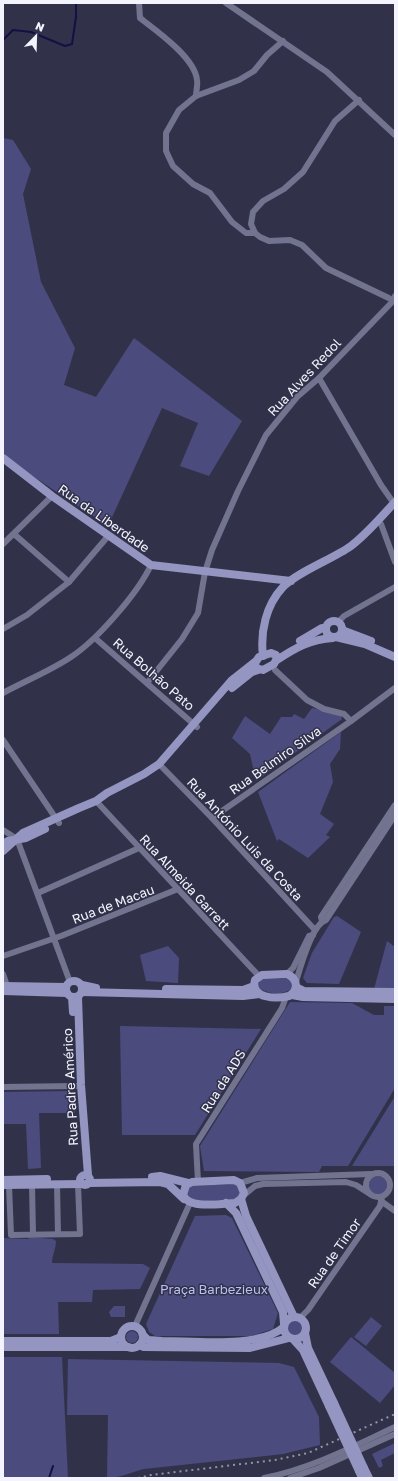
<svg xmlns="http://www.w3.org/2000/svg" width="398" height="1481" font-family="'Golos Text',sans-serif">
<style>
.green{fill:#4b4b7e}
.lines{fill:none;stroke-linecap:round;stroke-linejoin:round}
.stream{stroke:#170e43;stroke-width:2}
.street{stroke:#72738f;stroke-width:6}
.secondary{stroke:#9496c1;stroke-width:8}
.rail{stroke:#9394a5;stroke-width:2;stroke-dasharray:2 4;stroke-linecap:butt}
.secondary-bridge{stroke:#9496c1;stroke-width:8}
.labels{text-anchor:middle;dominant-baseline:central;stroke-width:3;stroke-linejoin:round;paint-order:stroke}
.street-label{font-size:13px;fill:#f3f4fe;stroke:#31324a}
.park-label{font-size:13px;fill:#bdbff4;stroke:#31324a}
</style>
<rect width="100%" height="100%" fill="#31324a"/>
<g class="green">
<path d="M3,138L13,140L31,169L23,194L41,282L75,348L64,385L96,397L134,338L242,421L209,476L180,466L198,423L162,408L108,526L13,463L3,452Z"/>
<path d="M312,708L341,715L342,719L256,781L250,754L232,738L245,716L270,734L281,717H292L294,714L304,719Z"/>
<path d="M341,732L340,749L330,764L333,782L320,814L334,824L326,835L330,837L308,858L279,839L277,841L258,792Z"/>
<path d="M337,916L361,932L339,984L307,983L303,978L312,953L334,917Z"/>
<path d="M387,941L395,947V990L374,989Z"/>
<path d="M168,946L179,958L178,983L146,981L140,955Z"/>
<path d="M265,978L288,979L292,983V988C284,996 267,994 259,988C258,982 260,980 265,978Z"/>
<path d="M290,1002L352,1003L374,1015H384V1006H395V1088L348,1166H322L319,1172L204,1171L200,1146Z"/>
<path d="M120,1026H121L261,1029L195,1135H122Z"/>
<path d="M68,1091L74,1096L75,1113H39L41,1168L28,1169L26,1124H3V1092Z"/>
<path d="M395,1096V1166H352Z"/>
<circle cx="378" cy="1185" r="9"/>
<path d="M234,1184H237L242,1192L235,1200L194,1201L187,1197V1189L190,1186Z"/>
<path d="M226,1215L232,1218L278,1313L273,1329L251,1336H155L149,1332L146,1324L195,1216Z"/>
<path d="M28,1237L53,1239L56,1241C56,1249 52,1255 52,1263L143,1264L150,1268L140,1289L93,1290L92,1302H58L59,1334H3V1238L29,1239Z"/>
<path d="M114,1306H125V1317H111L109,1312Z"/>
<path d="M371,1317L382,1326L366,1346L354,1337Z"/>
<circle cx="295" cy="1328" r="9"/>
<circle cx="132" cy="1337" r="6"/>
<path d="M351,1337L395,1373V1385L380,1403L330,1362Z"/>
<path d="M3,1357H62L68,1478H3Z"/>
<path d="M68,1359L279,1363L294,1367L319,1417L320,1445L283,1454L144,1469C131,1472 120,1478 107,1478L108,1415H67Z"/>
<path d="M395,1443V1453L381,1460L383,1466L379,1468L372,1454Z"/>
</g>
<g class="lines">
<g class="stream">
<path d="M3,40L13,30L31,32L65,46L72,44L76,17V3"/>
<path d="M49,1478L53,1466"/>
</g>
<g class="street">
<path d="M139,3L140,18C157,31 195,58 197,80C198,85 196,91 196,96"/>
<path d="M226,3L327,72L395,135"/>
<path d="M359,100L335,121L303,172L284,189L263,201L253,212L251,224L255,233L260,237L269,241L290,240L302,245L326,268L395,301"/>
<path d="M255,233H246L232,222L210,193L193,184L173,166L166,151V133L179,110L196,96L239,80L254,71L267,55L283,41"/>
<path d="M319,378L381,485L395,505"/>
<path d="M378,521L381,524L395,562"/>
<path d="M14,534L69,582"/>
<path d="M3,544L52,496"/>
<path d="M338,622L344,616L395,587"/>
<path d="M3,629L27,615L69,582L109,535"/>
<path d="M95,638L197,727"/>
<path d="M275,670L307,700L324,709L344,714L351,721L395,688"/>
<path d="M147,683L182,639L198,613L205,572L212,550L238,491L266,435L297,397L319,378L394,300L395,296"/>
<path d="M3,693C25,681 50,671 71,657C97,640 138,593 151,565"/>
<path d="M3,740L59,823"/>
<path d="M159,764L212,818L315,930"/>
<path d="M96,801L259,976"/>
<path d="M212,818L351,721"/>
<path d="M3,830L17,839L70,982"/>
<path d="M38,893L139,848"/>
<path d="M322,921L321,917L395,805"/>
<path d="M3,956L61,936L178,889"/>
<path d="M3,974L7,986"/>
<path d="M287,974L293,968L309,936L313,935"/>
<path d="M296,982C300,968 312,924 326,920L395,815"/>
<path d="M3,1087L76,1086"/>
<circle cx="378" cy="1185" r="12"/>
<path d="M198,1182L196,1144L282,1008L286,997"/>
<path d="M240,1183L257,1178L371,1174"/>
<path d="M57,1184L58,1234"/>
<path d="M9,1185L11,1235L80,1234L78,1184"/>
<path d="M32,1185L33,1234"/>
<path d="M243,1196L255,1186L263,1184L346,1182L356,1185L370,1194"/>
<path d="M381,1201L395,1211"/>
<path d="M300,1318L308,1310L380,1206L382,1197"/>
<path d="M135,1326L190,1203"/>
<path d="M264,1478C310,1469 352,1447 395,1427"/>
<path d="M290,1478L319,1468L395,1434"/>
</g>
<g class="secondary">
<path d="M3,458L52,496L151,565L291,581"/>
<circle cx="334" cy="629" r="8"/>
<path d="M342,630L371,641"/>
<path d="M336,637L365,644L395,657"/>
<path d="M300,641L322,628H326"/>
<path d="M271,653L276,655L277,658L274,664L263,670L256,668L255,663L259,657Z"/>
<path d="M263,656C260,632 266,605 283,587C297,572 333,559 351,546C368,533 381,517 395,502"/>
<path d="M277,660C295,648 311,639 333,638"/>
<path d="M232,688L252,672L258,670"/>
<path d="M3,844L8,841L26,838L45,829"/>
<path d="M3,851L23,833L79,808L96,801L107,793L144,774L159,764L231,681L255,662"/>
<path d="M287,974C298,979 299,990 289,996C277,999 250,999 255,980L262,975Z"/>
<circle cx="74" cy="989" r="8"/>
<path d="M82,985L96,988"/>
<path d="M3,986L66,987"/>
<path d="M296,987L304,991L395,992"/>
<path d="M166,989L243,990L254,986"/>
<path d="M3,991L67,993"/>
<path d="M82,992L243,996L259,994"/>
<path d="M292,995L303,997L395,999"/>
<path d="M72,997L73,1012"/>
<path d="M78,997L81,1085L88,1175"/>
<circle cx="85" cy="1180" r="5"/>
<path d="M152,1177L160,1176L188,1183"/>
<path d="M3,1180L47,1179"/>
<path d="M234,1180L240,1183L244,1193L241,1199L235,1203C222,1203 189,1210 183,1195L186,1185L192,1182Z"/>
<path d="M88,1183L160,1182L168,1184L184,1199"/>
<path d="M3,1185L83,1184"/>
<path d="M241,1199L246,1216L294,1317"/>
<path d="M226,1203L236,1213L283,1312L284,1324"/>
<circle cx="295" cy="1328" r="11"/>
<circle cx="132" cy="1337" r="11"/>
<path d="M305,1333L308,1348L334,1403"/>
<path d="M143,1335L148,1340L162,1341C195,1341 258,1349 284,1327"/>
<path d="M293,1339L303,1350L329,1406"/>
<path d="M3,1341H111L121,1337"/>
<path d="M140,1344L143,1347L250,1348L289,1338"/>
<path d="M3,1347H128"/>
<path d="M364,1468L369,1478"/>
<path d="M359,1471L362,1478"/>
</g>
<path class="rail" d="M138,1478L151,1475L275,1460L308,1453L395,1414"/>
<g class="secondary-bridge">
<path d="M334,1403L364,1468"/>
<path d="M329,1406L359,1471"/>
</g>
</g>
<g class="labels">
<g class="street-label">
<text transform="translate(304 377) rotate(-47)">Rua Alves Redol</text>
<text transform="translate(104 518) rotate(35)">Rua da Liberdade</text>
<text transform="translate(154 674) rotate(41)">Rua Bolhão Pato</text>
<text transform="translate(275 760) rotate(-35)">Rua Belmiro Silva</text>
<text transform="translate(245 839) rotate(47)">Rua António Luis da Costa</text>
<text transform="translate(185 882) rotate(47)">Rua Almeida Garrett</text>
<text transform="translate(113 904) rotate(-21)">Rua de Macau</text>
<text transform="translate(223 1081) rotate(-58)">Rua da ADS</text>
<text transform="translate(70 1087) rotate(-93)">Rua Padre Américo</text>
<text transform="translate(334 1253) rotate(-55)">Rua de Timor</text>
</g>
<g class="park-label">
<text x="214" y="1289">Praça Barbezieux</text>
</g>
</g>
<rect width="398" height="1481" fill="none" stroke="#f3f4fe" stroke-width="8"/>
<g transform="translate(36 36) rotate(23)" stroke="#31324a" stroke-width="3" paint-order="stroke">
<path d="M0-3L7 15L0 10L-7 15Z" fill="#f3f4fe"/>
<text y="-6" font-size="11" font-weight="bold" text-anchor="middle" fill="#f3f4fe">N</text>
</g>
</svg>
